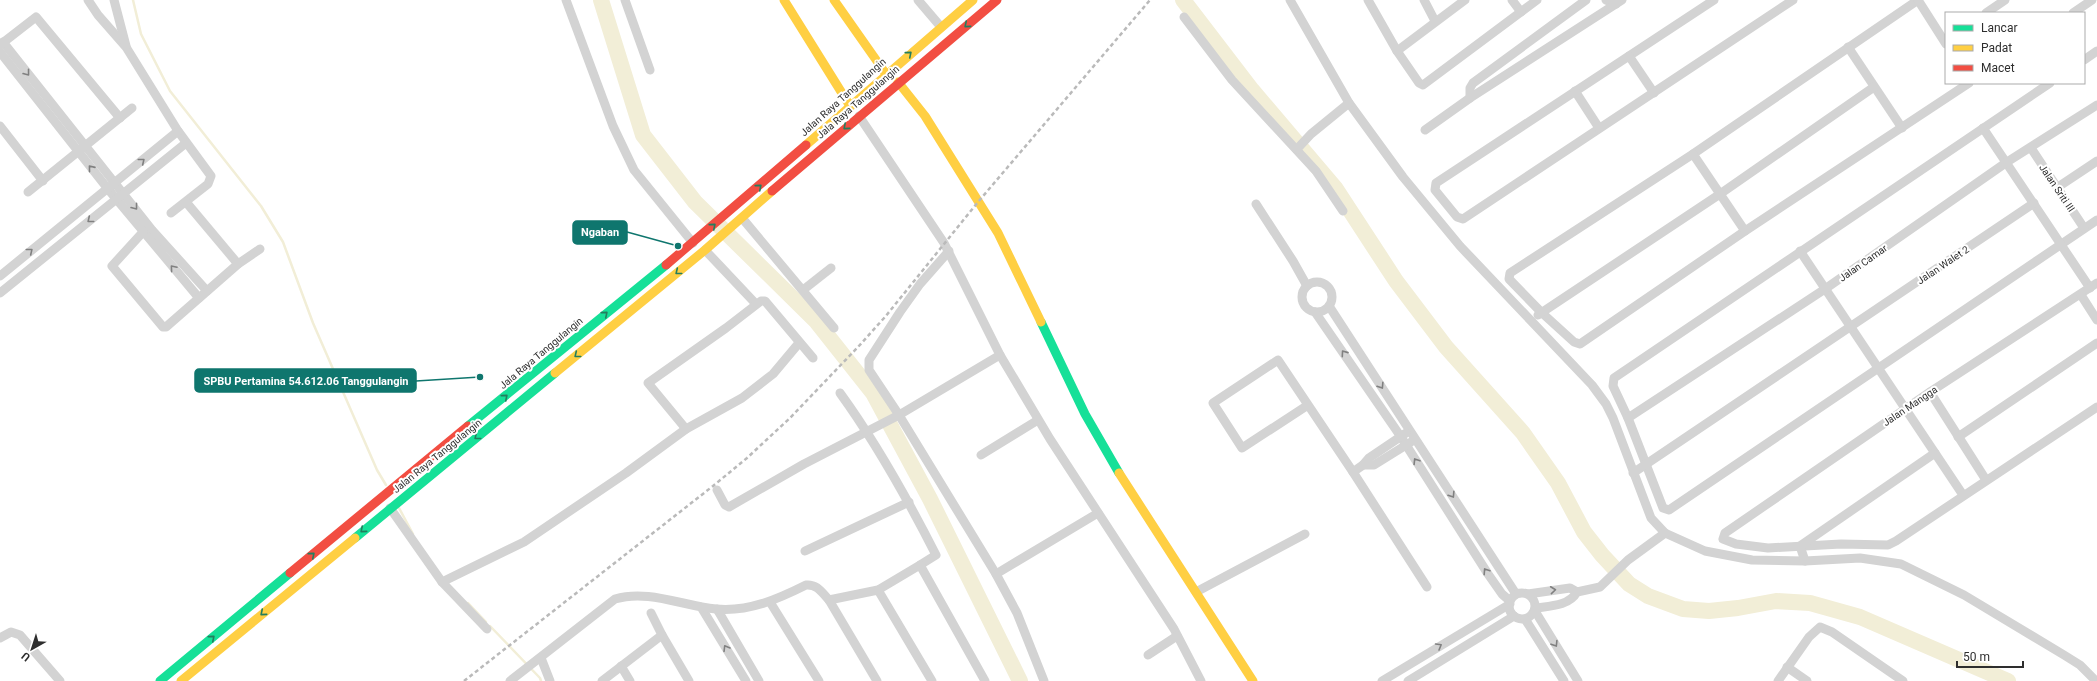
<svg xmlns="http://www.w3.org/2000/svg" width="2097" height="681" font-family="Roboto,sans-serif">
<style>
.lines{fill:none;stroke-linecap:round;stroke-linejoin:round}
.stream{stroke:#f2eed7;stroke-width:2.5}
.river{stroke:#f2eed7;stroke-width:16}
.street{stroke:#d3d3d3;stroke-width:9}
.fast{stroke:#16e098;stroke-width:9}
.slow{stroke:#ffcf43;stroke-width:9}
.jam{stroke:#f24e42;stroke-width:9}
.rail{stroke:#bababa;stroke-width:2.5;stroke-dasharray:4 3;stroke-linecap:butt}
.oneway{stroke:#237e5e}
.oneway2{stroke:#808080}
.labels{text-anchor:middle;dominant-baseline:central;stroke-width:4;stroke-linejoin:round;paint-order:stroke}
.street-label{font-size:10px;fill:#2e2e2e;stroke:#fff}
.leader{fill:none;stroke:#0f766e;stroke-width:1.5}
.callout-dot{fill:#0f766e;stroke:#fff;stroke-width:1.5}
.callout{fill:#0f766e;stroke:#0f766e;stroke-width:1.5}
.callout-label{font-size:11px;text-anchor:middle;font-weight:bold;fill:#fff}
</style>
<rect width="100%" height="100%" fill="#fff"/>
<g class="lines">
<g class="stream">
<path d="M133,0L141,34L170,91L261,206L283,242L313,323L377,470L386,485"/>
<path d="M399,508L413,534"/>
<path d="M468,603L486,622"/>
<path d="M490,626L540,678L541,681"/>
</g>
<g class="river">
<path d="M601,0L643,135L695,202L816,321L873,393L930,499L1020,681"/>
<path d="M1183,0L1252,90L1336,189L1396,281L1446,347L1523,433L1558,483L1584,532L1602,555L1629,584L1648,596L1683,609L1709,611L1738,608L1776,601L1810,603L1860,617L2008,681"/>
</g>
<g class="street">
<path d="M88,0L98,15L126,47L178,131L211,176L208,184L171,213"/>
<path d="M114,0L126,46"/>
<path d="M566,0L613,126L634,170L693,243"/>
<path d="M625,0L650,70"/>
<path d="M918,0L941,27"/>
<path d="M1290,0L1349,103L1403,177L1460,246L1592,385L1606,404L1613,418L1651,518L1665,533L1705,551L1752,560L1805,561L1860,558L1901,564L1964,595L2064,655L2080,665L2096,681"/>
<path d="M1368,0L1397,51L1419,83L1423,85L1537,0"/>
<path d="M1424,0L1435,21"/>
<path d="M1512,0L1521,12"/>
<path d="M1606,0L1616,4"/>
<path d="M1714,0L1436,183L1435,190L1457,217L1463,219L1793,0"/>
<path d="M1918,0L1693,154L1510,273L1509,279L1541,312L1574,342L1580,344L1745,231L1969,83"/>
<path d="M1918,0L1946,44"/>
<path d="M1986,13L2005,0"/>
<path d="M2073,13L2092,0"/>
<path d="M1184,17L1232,80L1316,171L1343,211"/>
<path d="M3,42L152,230L207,291"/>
<path d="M0,45L36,17L120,118"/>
<path d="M1848,47L1902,128"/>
<path d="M1397,51L1465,0"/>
<path d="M0,52L108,189L199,298"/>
<path d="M1629,56L1654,93"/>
<path d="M2084,60L2097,51"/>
<path d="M2050,83L1614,378L1613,386L1628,418L1663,508L1669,510L2097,220"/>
<path d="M1575,91L1599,128"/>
<path d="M1470,98V88L1473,83L1586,0"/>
<path d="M859,116L944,243L1000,355L1050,439L1174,629L1201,681"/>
<path d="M0,126L43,181"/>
<path d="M1983,128L2090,288"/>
<path d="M1425,130L1470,98L1622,0"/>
<path d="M2031,148L2084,228"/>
<path d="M1297,149L1311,134L1349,103"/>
<path d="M1693,154L1745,231"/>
<path d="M2058,187L2097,161"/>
<path d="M28,192L132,108"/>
<path d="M186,202L238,264"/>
<path d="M1256,204L1293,261L1307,286"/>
<path d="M742,218L834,328"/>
<path d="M143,232L112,266L163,327H166L238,264L260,249"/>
<path d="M705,250L756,304"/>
<path d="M949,251L920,284L900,312L869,360V370L899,415L996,574L1017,613L1044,681"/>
<path d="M1800,251L1963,495"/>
<path d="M0,276L178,131"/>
<circle cx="1317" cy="297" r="15"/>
<path d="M2097,283L1930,392L1725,533L1723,539L1736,544L1768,548L1841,544L1888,545L1896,541L2097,407"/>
<path d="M803,290L831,268"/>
<path d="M0,293L186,143"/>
<path d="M2081,295L2097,320"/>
<path d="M1329,306L1516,594"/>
<path d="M1315,312L1401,437L1488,574L1502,594L1510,601"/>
<path d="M1538,315L1720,194L1874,87"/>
<path d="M1930,392L1986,480"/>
<path d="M840,393C877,444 907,498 936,555L920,565"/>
<path d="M1308,405L1242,448L1213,403L1278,360L1353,472"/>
<path d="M1628,418L1825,289L2007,162L2097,105"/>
<path d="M686,429L648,383L726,328L761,301H765L813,358"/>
<path d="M1406,433L1369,458L1363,465L1353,472L1427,587"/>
<path d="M1958,437L2097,343"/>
<path d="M981,455L1038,420"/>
<path d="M1363,465H1374L1411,442"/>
<path d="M1633,473L2034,203"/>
<path d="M717,490L725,505L729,507L804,464L899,415L1000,355"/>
<path d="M390,508L442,582L487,629"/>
<path d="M805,551L909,502"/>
<path d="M1805,561L1800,546L1935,453"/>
<path d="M996,574L1098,513"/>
<path d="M442,582L524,542L626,473L686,429L742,398L773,374L799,343"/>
<path d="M878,590L932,681"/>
<path d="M1196,592L1305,534"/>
<circle cx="1522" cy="606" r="13"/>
<path d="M1528,594L1570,588L1577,592"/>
<path d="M829,600L877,681"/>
<path d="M770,602L819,681"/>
<path d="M701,607L746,681"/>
<path d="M1536,608C1550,606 1569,606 1577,592L1600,587L1628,560L1665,533"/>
<path d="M717,609L759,681"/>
<path d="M1535,611L1578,681"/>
<path d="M651,613L662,635"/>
<path d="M1525,619L1564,681"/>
<path d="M0,638L11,632L20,635L60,681"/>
<path d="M1148,655L1177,636"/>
<path d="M541,658L550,681"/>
<path d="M621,666L630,681"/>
<path d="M1787,667L1807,681"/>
<path d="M510,681L615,599C648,589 683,606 716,609C749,612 778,599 806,585C818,584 822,593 829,600L878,590L920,565L985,681"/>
<path d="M602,681L662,635L689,681"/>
<path d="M1382,681L1510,604"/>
<path d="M1408,681L1514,616"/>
<path d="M1778,681L1809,637L1820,627L1832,632L1903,681"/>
</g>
<g class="fast">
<path d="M1041,322L1085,414L1119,473"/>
<path d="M468,426L666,265"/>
<path d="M355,538L555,373"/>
<path d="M160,681L290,573"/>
</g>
<g class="slow">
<path d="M784,0L850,106"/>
<path d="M834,0L886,74"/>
<path d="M898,82L925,116L998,233L1041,322"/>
<path d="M806,145L973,0"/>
<path d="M555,373L705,250L772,191"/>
<path d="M1119,473L1253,681"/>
<path d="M181,681L355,538"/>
</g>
<g class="jam">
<path d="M772,191L997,0"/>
<path d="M666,265L806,145"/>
<path d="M290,573L468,426"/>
</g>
<path class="rail" d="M464,681L713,486L747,458L790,418L858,347L885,317L978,202L1150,0"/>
</g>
<defs><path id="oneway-chevron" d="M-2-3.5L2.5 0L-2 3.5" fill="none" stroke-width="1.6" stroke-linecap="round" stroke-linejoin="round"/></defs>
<g class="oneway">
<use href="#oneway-chevron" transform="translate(967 25) rotate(140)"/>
<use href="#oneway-chevron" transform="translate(909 54) rotate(-40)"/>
<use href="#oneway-chevron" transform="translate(846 127) rotate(139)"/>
<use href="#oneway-chevron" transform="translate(759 187) rotate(-41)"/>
<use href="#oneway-chevron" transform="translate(713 226) rotate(-40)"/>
<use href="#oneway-chevron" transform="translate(678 272) rotate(141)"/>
<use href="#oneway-chevron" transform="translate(605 314) rotate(-40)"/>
<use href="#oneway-chevron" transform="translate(577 355) rotate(141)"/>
<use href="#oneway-chevron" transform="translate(505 397) rotate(-40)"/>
<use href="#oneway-chevron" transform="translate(477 437) rotate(141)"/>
<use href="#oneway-chevron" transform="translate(363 530) rotate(140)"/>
<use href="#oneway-chevron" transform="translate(312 555) rotate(-40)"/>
<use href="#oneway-chevron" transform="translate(263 613) rotate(140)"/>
<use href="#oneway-chevron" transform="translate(212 638) rotate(-40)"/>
</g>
<g class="oneway2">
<use href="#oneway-chevron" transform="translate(27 73) rotate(52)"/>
<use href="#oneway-chevron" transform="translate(142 161) rotate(-39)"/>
<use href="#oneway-chevron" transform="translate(91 168) rotate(-129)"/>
<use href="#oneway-chevron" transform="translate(135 207) rotate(52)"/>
<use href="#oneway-chevron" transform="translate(90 220) rotate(141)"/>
<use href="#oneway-chevron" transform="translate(30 251) rotate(-39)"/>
<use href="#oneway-chevron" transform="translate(173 268) rotate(-130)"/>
<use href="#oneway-chevron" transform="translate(1344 353) rotate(-125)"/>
<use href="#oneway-chevron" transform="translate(1381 386) rotate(57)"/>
<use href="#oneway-chevron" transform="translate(1416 461) rotate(-122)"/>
<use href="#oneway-chevron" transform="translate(1452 495) rotate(57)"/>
<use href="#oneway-chevron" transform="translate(1486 571) rotate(-123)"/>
<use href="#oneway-chevron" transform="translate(1553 590) rotate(-6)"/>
<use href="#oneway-chevron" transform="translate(1555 644) rotate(58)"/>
<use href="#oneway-chevron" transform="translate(1439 646) rotate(-30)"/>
<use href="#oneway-chevron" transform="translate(726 648) rotate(-121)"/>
</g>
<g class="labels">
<g class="street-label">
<text transform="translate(843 97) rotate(-42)">Jalan Raya Tanggulangin</text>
<text transform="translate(858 102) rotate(-41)">Jala Raya Tanggulangin</text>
<text transform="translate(2057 188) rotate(56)">Jalan Sriti III</text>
<text transform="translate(1863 263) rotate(-35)">Jalan Camar</text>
<text transform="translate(1943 265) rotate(-34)">Jalan Walet 2</text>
<text transform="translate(541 353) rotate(-40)">Jala Raya Tanggulangin</text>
<text transform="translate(1910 406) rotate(-34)">Jalan Mangga</text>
<text transform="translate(437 456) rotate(-39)">Jalan Raya Tanggulangin</text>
</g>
</g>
<path class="leader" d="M678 246L627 232M480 377L416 381"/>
<g class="callout-dot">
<circle cx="678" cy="246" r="4"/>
<circle cx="480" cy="377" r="4"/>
</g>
<g class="callout">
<rect x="573" y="221" width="54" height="23" rx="4"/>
<rect x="195" y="369" width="221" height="23" rx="4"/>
</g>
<g class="callout-label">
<text x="600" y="236">Ngaban</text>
<text x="306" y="385">SPBU Pertamina 54.612.06 Tanggulangin</text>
</g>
<rect x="1945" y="12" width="140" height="72" fill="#ffffff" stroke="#ababab"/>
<rect x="1953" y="25" width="20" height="6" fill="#16e098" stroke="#ababab"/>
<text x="1981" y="32" font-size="12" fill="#2e2e2e">Lancar</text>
<rect x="1953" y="45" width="20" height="6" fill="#ffcf43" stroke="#ababab"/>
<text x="1981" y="52" font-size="12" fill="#2e2e2e">Padat</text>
<rect x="1953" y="65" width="20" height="6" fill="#f24e42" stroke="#ababab"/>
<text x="1981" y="72" font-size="12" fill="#2e2e2e">Macet</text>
<g transform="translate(32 649) rotate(219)" stroke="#ffffff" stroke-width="3" paint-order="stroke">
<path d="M0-3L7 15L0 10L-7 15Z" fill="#2e2e2e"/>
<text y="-6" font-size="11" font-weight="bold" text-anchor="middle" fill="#2e2e2e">U</text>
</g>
<path d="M1957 661v6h66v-6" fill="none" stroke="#2e2e2e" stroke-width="2"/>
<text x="1963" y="661" font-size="12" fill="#2e2e2e" stroke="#ffffff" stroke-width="3" paint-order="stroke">50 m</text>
</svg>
